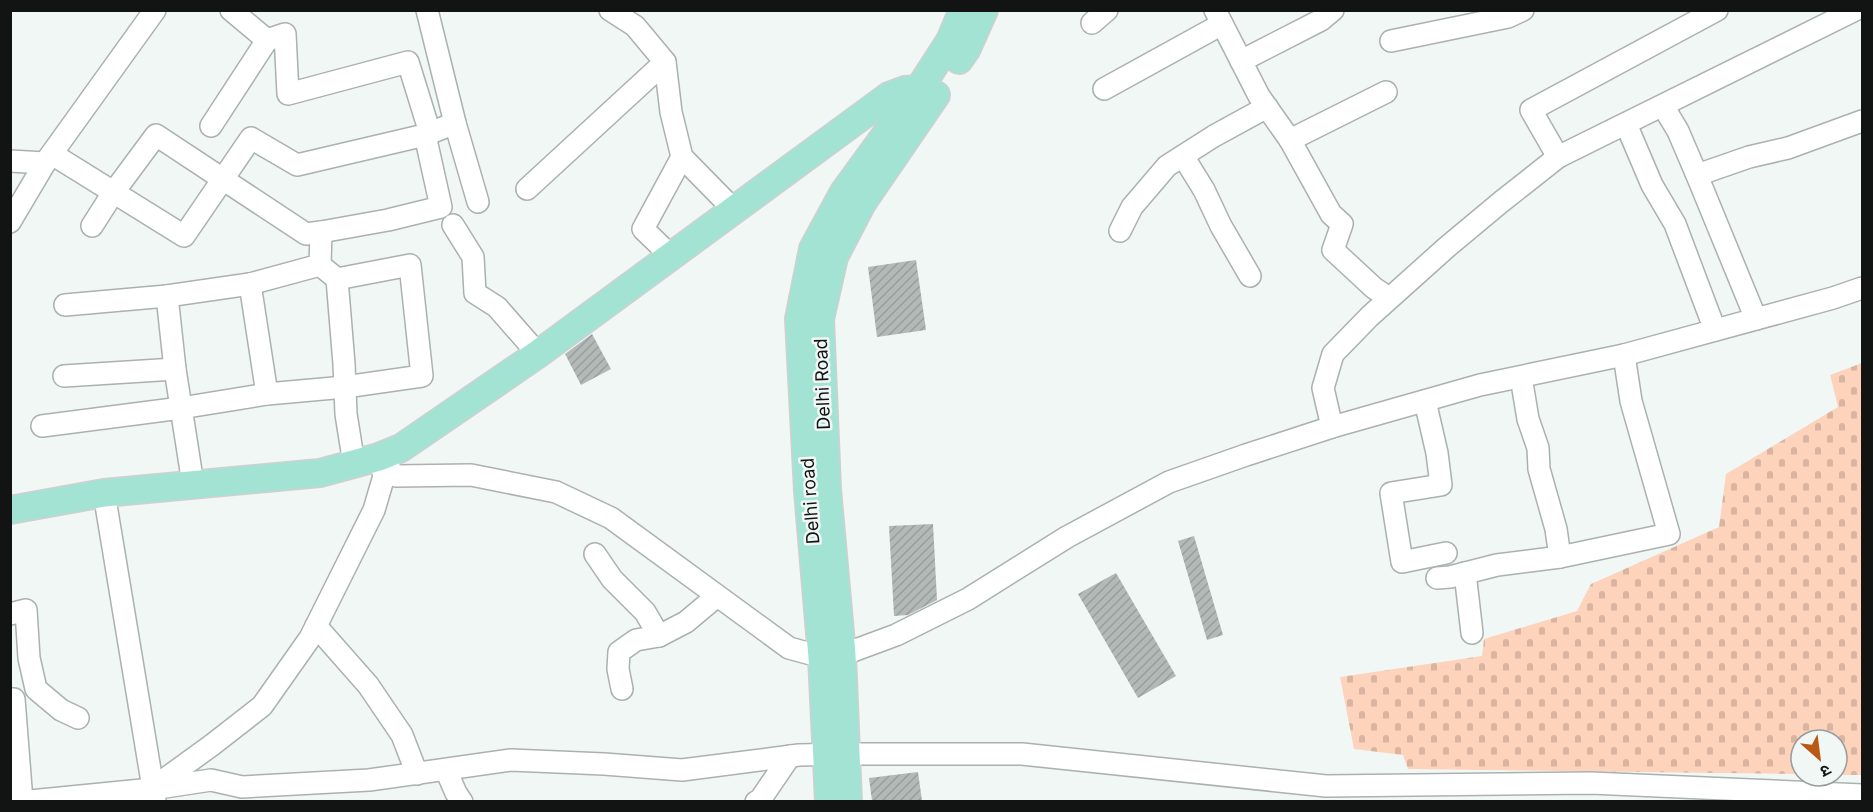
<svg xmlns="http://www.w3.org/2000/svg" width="1873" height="812" font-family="Inter,'Noto Sans Devanagari',sans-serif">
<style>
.cemetery{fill:url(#cemetery-stones)}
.building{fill:url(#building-hatch)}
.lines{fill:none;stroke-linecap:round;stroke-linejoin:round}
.minor-casing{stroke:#abb1af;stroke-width:24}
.major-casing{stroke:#d0d0d0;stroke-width:30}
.minor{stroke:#fff;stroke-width:21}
.major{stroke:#a3e3d4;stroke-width:27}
.labels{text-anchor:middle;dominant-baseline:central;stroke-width:5;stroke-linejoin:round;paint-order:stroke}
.street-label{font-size:18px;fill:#121413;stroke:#f1f7f5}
</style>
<defs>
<pattern id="cemetery-stones" width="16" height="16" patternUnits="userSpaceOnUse" patternTransform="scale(1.5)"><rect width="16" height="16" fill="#fdd3bc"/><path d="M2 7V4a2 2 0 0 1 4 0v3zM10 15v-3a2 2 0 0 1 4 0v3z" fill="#d8b4a1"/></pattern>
<pattern id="building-hatch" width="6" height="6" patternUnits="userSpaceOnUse" patternTransform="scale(1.5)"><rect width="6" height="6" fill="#b3b9b7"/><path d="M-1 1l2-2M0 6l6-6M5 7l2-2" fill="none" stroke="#999e9c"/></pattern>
</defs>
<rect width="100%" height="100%" fill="#f1f7f5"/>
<path class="cemetery" d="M1862,363V775H1837V740H1801V774L1408,769L1403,755L1354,749L1340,677L1482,656L1484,639L1577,611L1591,584L1719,527L1726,474L1838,407L1830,375Z"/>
<g class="building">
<path d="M916,260L926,330L877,337L868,267Z"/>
<path d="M592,334L611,369L581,385L565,354Z"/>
<path d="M933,524L937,600L908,615L894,616L889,526Z"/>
<path d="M1194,536L1223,635L1207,640L1178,541Z"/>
<path d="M1116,573L1176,676L1138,698L1078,594Z"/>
<path d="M918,772L922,801H872L869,778Z"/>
</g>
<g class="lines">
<g class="minor-casing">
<g id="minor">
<path d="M610,10L635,26L665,62L671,112L682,157L734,210"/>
<path d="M1215,10L1259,96L1290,140L1386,92"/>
<path d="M1092,23L1107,10"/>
<path d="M267,40L285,34L288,94L408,62L430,133"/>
<path d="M1391,41L1508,17L1523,10"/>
<path d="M1241,61L1321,20L1333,10"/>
<path d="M1104,89L1222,24"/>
<path d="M1663,106L1678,131L1696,173H1703L1749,157L1788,148L1862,121"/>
<path d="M455,123L478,202"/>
<path d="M1626,124L1652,185L1675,224L1715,330"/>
<path d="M211,126L267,40L231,10"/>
<path d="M425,135L455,123L427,10"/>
<path d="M1290,140L1331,214L1342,224L1333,250L1374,288L1389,298"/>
<path d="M52,154L184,236L251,138L297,165L425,135L441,207L388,220L321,232L320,265L337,279L344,364L346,414L354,464"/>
<path d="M1183,156L1204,190L1221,226L1250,276"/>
<path d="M1558,157L1531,110L1717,10"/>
<path d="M10,161L45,163"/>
<path d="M1696,173L1756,319"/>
<path d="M527,189L665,62"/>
<path d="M10,222L45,163L155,10"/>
<path d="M453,225L473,257L475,293L497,307L538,354"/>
<path d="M92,226L113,193L156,135L306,234L321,232"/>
<path d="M1120,231L1132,207L1167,166L1214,136L1267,107"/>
<path d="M671,256L643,229L682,157"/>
<path d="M250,284L267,394"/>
<path d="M65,305L167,296"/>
<path d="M64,376L175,369"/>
<path d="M1521,377L1528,419L1538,448L1539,469L1556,529L1560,557L1669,534L1631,401L1624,355"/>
<path d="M1425,401L1437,453L1441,485L1391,493L1402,562L1446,553"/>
<path d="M42,426L181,408L267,394L345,387L422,376L410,265L337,279"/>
<path d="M1332,427L1323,388L1333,354L1370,316L1447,247L1501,202L1558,157L1855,10"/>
<path d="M385,454L391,473L396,476L471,475L556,492L611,518L789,648L822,657L842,655L896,635L968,599L1067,537L1169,482L1246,455L1332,427L1480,385L1624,355L1833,298L1862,288"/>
<path d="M193,484L175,369L167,296L250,284L320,265"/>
<path d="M104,493L155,800"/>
<path d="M595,554L612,579L645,612L659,636L686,622L717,596"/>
<path d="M1465,573L1472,633"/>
<path d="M1437,578L1450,577L1497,565L1560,557"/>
<path d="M10,614L26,610L29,658L36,689L61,710L78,718"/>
<path d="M316,626L368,685L402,735L417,774"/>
<path d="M622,689L618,669L619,652L636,640L659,636"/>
<path d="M10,699H14L22,801"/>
<path d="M446,770L456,793L462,802"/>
<path d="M154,787L212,745L262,706L310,638L374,510L384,476L379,457"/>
<path d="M20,802L152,789L211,780L242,787L369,780L511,760L604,764L682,770L799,755L846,754H1022L1326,786L1591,783L1862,795"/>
<path d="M756,802L760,800L790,756"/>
</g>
</g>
<g class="major-casing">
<g id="major">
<path d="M959,60L966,50L984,10"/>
<path d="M10,510L104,493L320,473L379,457L401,448L538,354L889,96L905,90L919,89L933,99"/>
<path d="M829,802L822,657L808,491L799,319L813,249L844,192L919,89L950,41L963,10"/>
<path d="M848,802L842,655L827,489L820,319L834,257L862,203L936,95"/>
</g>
</g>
<use href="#minor" class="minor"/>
<use href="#major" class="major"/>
</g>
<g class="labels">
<g class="street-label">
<text transform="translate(822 384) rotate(-92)">Delhi Road</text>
<text transform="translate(810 501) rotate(-94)">Delhi road</text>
</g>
</g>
<rect width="1873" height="812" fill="none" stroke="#121413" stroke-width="24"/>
<g transform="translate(1819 758) rotate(152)"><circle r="28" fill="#f1f7f5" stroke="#989c9b" stroke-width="1.5"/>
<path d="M0-4.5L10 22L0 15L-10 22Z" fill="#b95915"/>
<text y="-9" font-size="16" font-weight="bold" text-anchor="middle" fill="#121413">उ</text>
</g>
</svg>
